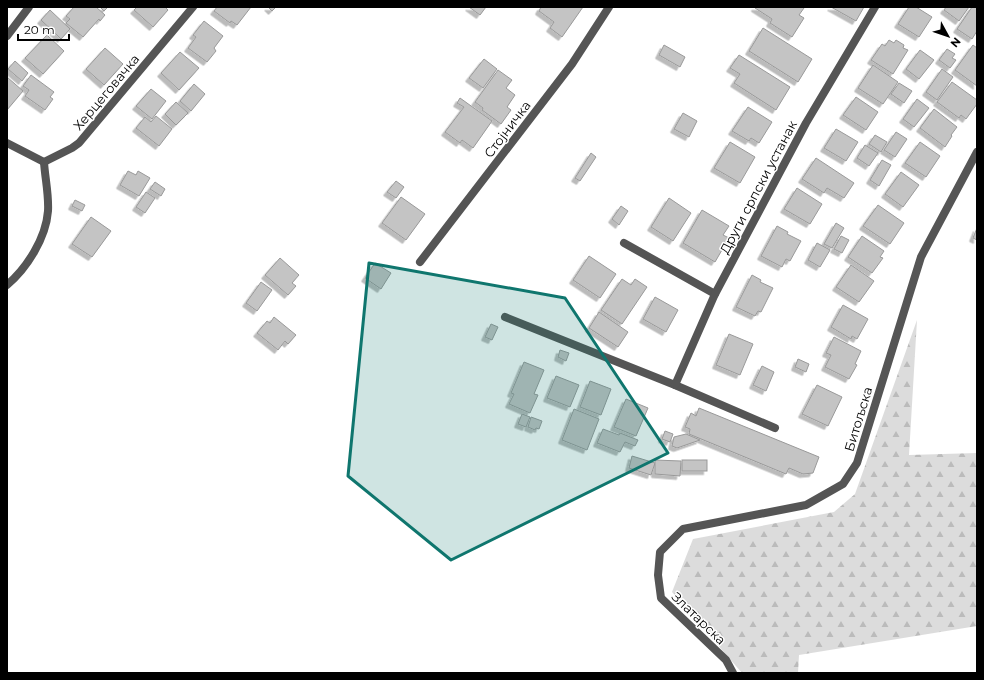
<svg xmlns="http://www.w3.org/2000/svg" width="984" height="680" font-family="Montserrat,sans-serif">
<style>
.forest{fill:url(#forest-firs)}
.building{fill:#c4c4c4;stroke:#999;filter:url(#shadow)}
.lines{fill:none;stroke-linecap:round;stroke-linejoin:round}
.minor{stroke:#555;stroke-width:8}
.marked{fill:#0f766e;fill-opacity:0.2;stroke:#0f766e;stroke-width:3;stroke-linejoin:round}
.labels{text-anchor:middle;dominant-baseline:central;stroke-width:3;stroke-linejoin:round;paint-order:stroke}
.street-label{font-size:13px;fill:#000;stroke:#fff}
</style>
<defs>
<pattern id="forest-firs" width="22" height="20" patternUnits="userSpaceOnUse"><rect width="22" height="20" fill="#dcdcdc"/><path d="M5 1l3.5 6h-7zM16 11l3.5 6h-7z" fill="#bbb"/></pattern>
<filter id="shadow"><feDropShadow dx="-3.5" dy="3.5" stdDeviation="0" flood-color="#0004"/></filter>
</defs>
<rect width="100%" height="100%" fill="#fff"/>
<path class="forest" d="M917,320L909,455L977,453V626L799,655L798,673H742L672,592L693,539L834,512L855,494Z"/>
<g class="building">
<path d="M74,7H96L105,15L100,21L99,19L83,37L66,23L70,19L66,16Z"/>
<path d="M100,7H108L104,11Z"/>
<path d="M137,7H165L168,10L153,27L134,10Z"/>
<path d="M217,7H251L237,25L231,21L230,23L214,11Z"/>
<path d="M268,7H276L272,11Z"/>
<path d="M469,7H486L480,15Z"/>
<path d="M541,7H583L562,37L550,28L554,22L539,11Z"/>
<path d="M755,7H803L804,8L799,15L804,18L792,37L770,23L772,19L755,8Z"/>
<path d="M831,7H864L856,21Z"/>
<path d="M909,7H916L932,17L919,37L898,24Z"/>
<path d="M946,7H969L959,21L944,10Z"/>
<path d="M972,7H977V31L972,39L957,29Z"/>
<path d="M50,10L70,29L61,39L41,20Z"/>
<path d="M204,21L223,36L214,48L216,51L207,62L188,48L196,37L193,35Z"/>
<path d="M763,28L812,59L798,82L749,51Z"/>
<path d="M47,35L64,51L43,74L25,58Z"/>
<path d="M889,40L894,43L896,40L904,45L903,48L908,50L893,74L871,60L882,44L885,46Z"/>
<path d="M664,45L685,57L680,67L659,55Z"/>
<path d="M973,45L977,48V86L955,70Z"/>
<path d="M105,48L123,64L104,85L86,69Z"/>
<path d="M947,49L955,54L952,58L956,60L950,68L939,60Z"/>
<path d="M920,50L934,60L919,79L906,69Z"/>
<path d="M180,52L199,68L179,90L161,73Z"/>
<path d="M739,55L790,87L776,110L734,83L740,74L730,68Z"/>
<path d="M484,59L497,69L483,88L469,78Z"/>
<path d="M15,61L28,73L22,81L8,69Z"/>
<path d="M873,65L898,82L883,104L858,88Z"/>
<path d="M942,69L953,77L937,100L926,92Z"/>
<path d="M498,70L512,80L506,88L515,95L507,107L511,110L501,124L482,110L483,108L475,102Z"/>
<path d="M31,75L54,92L50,97L53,99L45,110L25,96L29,90L23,86Z"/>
<path d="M7,77L23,91L7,110Z"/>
<path d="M952,82L977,100V104L966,119L961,115L959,118L937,102Z"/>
<path d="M899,83L912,91L904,103L891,94Z"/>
<path d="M194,84L205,94L191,111L180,101Z"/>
<path d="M151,89L166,101L152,119L136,106Z"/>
<path d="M856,97L878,112L866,130L843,115Z"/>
<path d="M460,98L492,121L473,148L462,140L460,143L445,132L464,107L457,103Z"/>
<path d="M917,99L929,108L914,127L903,119Z"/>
<path d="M176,102L188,113L176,125L165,114Z"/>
<path d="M748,107L772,122L759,143L751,138L749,141L732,131Z"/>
<path d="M934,109L957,127L951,135L952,136L945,147L920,128Z"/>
<path d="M683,113L697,121L689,137L674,129Z"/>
<path d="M156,116L172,129L159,146L136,128L145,117L151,122Z"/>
<path d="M836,129L858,142L846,161L824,148Z"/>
<path d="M896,132L907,139L895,157L884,150Z"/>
<path d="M875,135L887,142L881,152L869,144Z"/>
<path d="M730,142L755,157L740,183L714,168Z"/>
<path d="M920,142L940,156L926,177L905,163Z"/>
<path d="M865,145L878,153L869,166L857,158Z"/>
<path d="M591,153L596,157L580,181L575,178Z"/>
<path d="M816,158L854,183L844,198L827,188L824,193L802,179Z"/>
<path d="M882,160L891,165L879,186L870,180Z"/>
<path d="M128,171L136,175L138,171L150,178L139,196L120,185Z"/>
<path d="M901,172L919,185L903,207L885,194Z"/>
<path d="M396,181L404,187L396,198L387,192Z"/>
<path d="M155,182L165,189L161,196L150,189Z"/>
<path d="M797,188L822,204L810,224L784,209Z"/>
<path d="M146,192L155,198L145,213L136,207Z"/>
<path d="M401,197L425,214L406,240L382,223Z"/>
<path d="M669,198L691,213L673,241L651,227Z"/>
<path d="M75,200L85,205L82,211L72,206Z"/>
<path d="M878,205L904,223L890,244L863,226Z"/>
<path d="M621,206L628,211L619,225L612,219Z"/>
<path d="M702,210L729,226L723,235L729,238L715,262L683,243Z"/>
<path d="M91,217L111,231L92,257L72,244Z"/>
<path d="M836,223L844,228L832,248L824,244Z"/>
<path d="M777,226L788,232L787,234L801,241L790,261L786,259L782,267L761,256Z"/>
<path d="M977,228V240L973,238Z"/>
<path d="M841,236L849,240L842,253L834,249Z"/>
<path d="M862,236L884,251L880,257L883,258L872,273L848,257Z"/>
<path d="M817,243L830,250L820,267L808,260Z"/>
<path d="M589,256L616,274L600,298L573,280Z"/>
<path d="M280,258L299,275L292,283L296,286L288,295L265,275Z"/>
<path d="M375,263L391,273L381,289L365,278Z"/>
<path d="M851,265L874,281L859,302L836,287Z"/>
<path d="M752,275L761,280L760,282L773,288L761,312L758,311L755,316L736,307Z"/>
<path d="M622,279L631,285L635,279L647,287L622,324L601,310Z"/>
<path d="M261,282L272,290L257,311L246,303Z"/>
<path d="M655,297L678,310L666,332L643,319Z"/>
<path d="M843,305L868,319L857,339L852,336L851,339L831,327Z"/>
<path d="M599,312L628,332L618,347L589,328Z"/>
<path d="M274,317L296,335L288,344L285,341L278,350L257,333L267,321L270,323Z"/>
<path d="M491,324L498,327L492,340L485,337Z"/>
<path d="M729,334L753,344L740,375L716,365Z"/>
<path d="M834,337L861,351L855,364L857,365L849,379L825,367L831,355L826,353Z"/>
<path d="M560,350L569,353L566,361L558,357Z"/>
<path d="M798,359L809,364L806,372L795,367Z"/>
<path d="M524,362L544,370L534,394L538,395L530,413L509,404L514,394L511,393Z"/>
<path d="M762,366L774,372L766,391L753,385Z"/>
<path d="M556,376L579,385L570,407L547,398Z"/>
<path d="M590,381L611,389L601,415L580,407Z"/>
<path d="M817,385L842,397L828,426L802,414Z"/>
<path d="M626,399L648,408L636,436L614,427Z"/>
<path d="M699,408L819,457L813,473L803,474L789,468L786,474L689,434L690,429L685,427L691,413L696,416Z"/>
<path d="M574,409L599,419L587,450L562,440Z"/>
<path d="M522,414L530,417L526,427L518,424Z"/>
<path d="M531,417L542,421L539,429L536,428L535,430L528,427Z"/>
<path d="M603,429L619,435L620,433L638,440L635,446L625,442L620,452L597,443Z"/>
<path d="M665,431L673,434L670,442L662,439Z"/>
<path d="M686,434L700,440L677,448L672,446L674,437Z"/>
<path d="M632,456L655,463L651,475L629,468Z"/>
<path d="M655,460L681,461L680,476L655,474Z"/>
<rect x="682" y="460" width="25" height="11"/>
</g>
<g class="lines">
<g class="minor">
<path d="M7,36L29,7"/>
<path d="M7,143L44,162"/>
<path d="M44,162L72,148L79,143L193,7"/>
<path d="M624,243L715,294"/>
<path d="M420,262L572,64L609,7"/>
<path d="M7,285C27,268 46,238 48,211C49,195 45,178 44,162"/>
<path d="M505,317L675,385L775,428"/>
<path d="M675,385L715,294L806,123L875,7"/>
<path d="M733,673L726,660L661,598L658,575L660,552L683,529L806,505L843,484L857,463L921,257L977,152"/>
</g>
</g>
<path class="marked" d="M369,263L565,298L668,453L451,560L348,476Z"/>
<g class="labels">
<g class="street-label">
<text transform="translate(106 92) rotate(-50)">Херцеговачка</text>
<text transform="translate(507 129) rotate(-53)">Стојничка</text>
<text transform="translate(758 187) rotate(-62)">Други српски устанак</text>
<text transform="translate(858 419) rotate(-73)">Битољска</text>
<text transform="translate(699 618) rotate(44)">Златарска</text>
</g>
</g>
<rect width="984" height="680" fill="none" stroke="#000000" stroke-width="16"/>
<g transform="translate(948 36) rotate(130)" stroke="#ffffff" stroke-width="3" paint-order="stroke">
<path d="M0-3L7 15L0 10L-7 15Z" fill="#000000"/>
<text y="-6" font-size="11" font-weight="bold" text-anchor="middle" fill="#000000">N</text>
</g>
<path d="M18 34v6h51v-6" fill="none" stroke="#000000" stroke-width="2"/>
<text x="24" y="34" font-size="12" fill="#000000" stroke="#ffffff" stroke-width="3" paint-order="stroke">20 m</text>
</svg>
